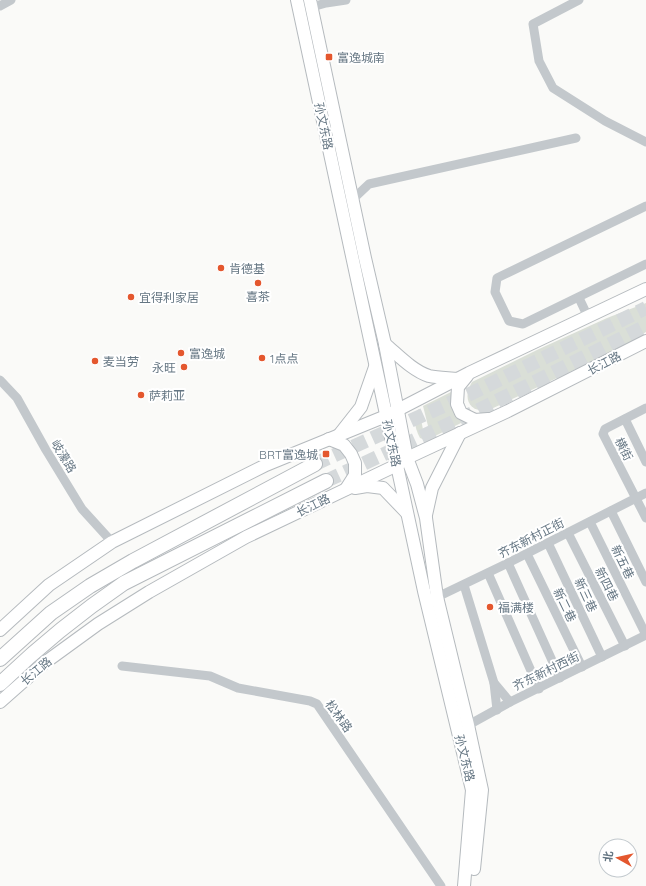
<svg xmlns="http://www.w3.org/2000/svg" width="646" height="886" font-family="Quicksand,'Noto Sans SC',sans-serif">
<style>
.green{fill:#dadfd7}
.lines{fill:none;stroke-linecap:round;stroke-linejoin:round}
.highway-tunnel{stroke:#d5d9db;stroke-width:14;stroke-dasharray:14 7;stroke-linecap:butt}
.major-casing{stroke:#b5babe;stroke-width:14}
.highway-casing{stroke:#b4b9bd;stroke-width:16}
.minor{stroke:#c3c8cc;stroke-width:9}
.major{stroke:#fff;stroke-width:12}
.highway{stroke:#fff;stroke-width:14}
.poi-dot{fill:#e4572e;stroke:#fff;stroke-width:1.5}
.labels{text-anchor:middle;dominant-baseline:central;stroke-width:4;stroke-linejoin:round;paint-order:stroke}
.poi-label{font-size:12px;fill:#657683;stroke:#fff;text-anchor:start}
.street-label{font-size:12px;fill:#657683;stroke:#fff}
</style>
<rect width="100%" height="100%" fill="#fafaf8"/>
<g class="green">
<path d="M646,303V332L623,347L489,410C469,413 462,398 472,382L539,349L607,318Z"/>
<path d="M455,390L467,420L431,438L423,406Z"/>
<path d="M419,409L425,440L420,438C416,431 411,415 419,409Z"/>
</g>
<g class="lines">
<g class="highway-tunnel">
<path d="M315,464L472,393L646,308"/>
<path d="M326,481L477,411L646,326"/>
</g>
<g class="major-casing">
<g id="major">
<path d="M297,0L424,591L472,790L464,886"/>
<path d="M310,0L365,258L385,344L407,458L417,484L426,518L437,597L468,725L482,790L474,869"/>
<path d="M385,344C398,355 413,371 429,376C438,378 449,378 458,379"/>
<path d="M467,376L458,387L457,404L461,413L475,420L488,419"/>
<path d="M339,435L361,407L375,367"/>
<path d="M329,439L344,445L351,454L355,463V475L346,489"/>
<path d="M355,488L367,486L383,488L406,512"/>
<path d="M426,515L432,488L460,433"/>
<path d="M0,630L49,585L112,542L266,465L386,416L469,373L646,289"/>
<path d="M0,702L43,664L98,624L149,592L246,537L397,465L407,458L508,411L646,341"/>
</g>
</g>
<g class="highway-casing">
<g id="highway">
<path d="M0,659L51,613L90,586L133,561L315,464"/>
<path d="M0,684C38,647 80,613 124,583L326,481"/>
</g>
</g>
<g class="minor">
<path d="M579,0L533,24L539,61L553,88L605,121L646,142"/>
<path d="M0,6L11,0"/>
<path d="M312,7L326,3L346,0"/>
<path d="M352,200L369,184L576,138"/>
<path d="M646,206L497,278L495,292L509,321L523,324L646,264"/>
<path d="M579,298L588,317"/>
<path d="M0,380L17,398L46,450L82,509L112,542"/>
<path d="M646,408L605,429L603,434L646,518"/>
<path d="M625,419L646,462"/>
<path d="M611,511L646,582"/>
<path d="M590,522L646,635"/>
<path d="M568,533L625,646"/>
<path d="M548,543L602,657"/>
<path d="M527,554L582,667"/>
<path d="M508,563L560,678"/>
<path d="M488,573L539,689"/>
<path d="M464,585L494,683L510,702"/>
<path d="M431,600L508,563L646,493"/>
<path d="M122,666L210,676L238,688L310,701L317,704L441,886"/>
<path d="M494,683L497,710"/>
<path d="M463,728L510,702L646,635"/>
</g>
<use href="#major" class="major"/>
<use href="#highway" class="highway"/>
</g>
<g class="poi-dot">
<rect x="325" y="53" width="8" height="8" rx="2"/>
<circle cx="221" cy="268" r="4"/>
<circle cx="258" cy="283" r="4"/>
<circle cx="131" cy="297" r="4"/>
<circle cx="181" cy="353" r="4"/>
<circle cx="262" cy="358" r="4"/>
<circle cx="95" cy="361" r="4"/>
<circle cx="184" cy="367" r="4"/>
<circle cx="141" cy="395" r="4"/>
<rect x="322" y="450" width="8" height="8" rx="2"/>
<circle cx="490" cy="607" r="4"/>
</g>
<g class="labels">
<g class="poi-label">
<text x="337" y="57">富逸城南</text>
<text x="229" y="268">肯德基</text>
<text x="258" y="296" text-anchor="middle">喜茶</text>
<text x="139" y="297">宜得利家居</text>
<text x="189" y="353">富逸城</text>
<text x="270" y="358">1点点</text>
<text x="103" y="361">麦当劳</text>
<text x="176" y="367" text-anchor="end">永旺</text>
<text x="149" y="395">萨莉亚</text>
<text x="318" y="454" text-anchor="end">BRT富逸城</text>
<text x="498" y="607">福满楼</text>
</g>
<g class="street-label">
<text transform="translate(324 126) rotate(78)">孙文东路</text>
<text transform="translate(604 363) rotate(-27)">长江路</text>
<text transform="translate(392 443) rotate(78)">孙文东路</text>
<text transform="translate(624 449) rotate(63)">横街</text>
<text transform="translate(64 456) rotate(59)">岐濠路</text>
<text transform="translate(313 505) rotate(-26)">长江路</text>
<text transform="translate(531 538) rotate(-27)">齐东新村正街</text>
<text transform="translate(623 562) rotate(64)">新五巷</text>
<text transform="translate(607 584) rotate(63)">新四巷</text>
<text transform="translate(586 595) rotate(65)">新三巷</text>
<text transform="translate(565 605) rotate(64)">新二巷</text>
<text transform="translate(36 671) rotate(-40)">长江路</text>
<text transform="translate(546 671) rotate(-26)">齐东新村西街</text>
<text transform="translate(339 716) rotate(54)">松林路</text>
<text transform="translate(465 758) rotate(76)">孙文东路</text>
</g>
</g>
<g transform="translate(618 858) rotate(278)"><circle r="19" fill="#ffffff" stroke="#c1c8cd"/>
<path d="M0-3L7 15L0 10L-7 15Z" fill="#e4572e"/>
<text y="-6" font-size="11" font-weight="bold" text-anchor="middle" fill="#657683">北</text>
</g>
</svg>
